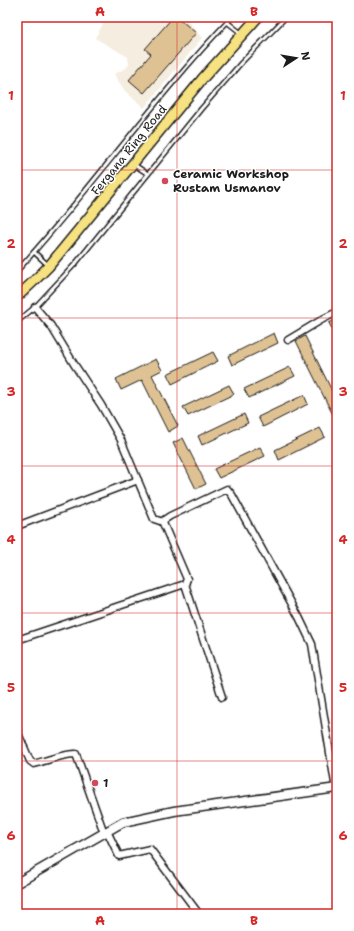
<svg xmlns="http://www.w3.org/2000/svg" width="354" height="931" font-family="'Shantell Sans',sans-serif">
<style>
.built{fill:#f5eddf}
.building{fill:#dfc293;stroke:#1c1c1c}
.lines{fill:none;stroke-linecap:round;stroke-linejoin:round}
.lane-casing{stroke:#1c1c1c;stroke-width:6}
.street-casing{stroke:#1c1c1c;stroke-width:9}
.secondary-casing{stroke:#1c1c1c;stroke-width:11}
.primary-casing{stroke:#1c1c1c;stroke-width:12}
.lane{stroke:#fff;stroke-width:3}
.street{stroke:#fff;stroke-width:6}
.secondary{stroke:#fff;stroke-width:8}
.primary{stroke:#f7e281;stroke-width:9}
.grid{fill:none;stroke:#d62828;stroke-width:1;stroke-opacity:0.55}
.poi-dot{fill:#d1495b;stroke:#fff;stroke-width:1.5}
.labels{text-anchor:middle;dominant-baseline:central;stroke-width:3;stroke-linejoin:round;paint-order:stroke}
.street-label{font-size:12px;fill:#1c1c1c;stroke:#fff}
.poi-label{font-size:12px;font-weight:bold;fill:#1c1c1c;stroke:#fff;text-anchor:start}
.neatline{fill:none;stroke:#d62828;stroke-width:1.5}
.grid-label{font-size:13px;text-anchor:middle;font-weight:bold;fill:#d62828}
</style>
<rect width="100%" height="100%" fill="#fff"/>
<filter id="ink" filterUnits="userSpaceOnUse"><feTurbulence type="fractalNoise" baseFrequency=".025" numOctaves="2"/><feDisplacementMap in="SourceGraphic" scale="8" xChannelSelector="R" yChannelSelector="G"/><feConvolveMatrix kernelMatrix="1 2 1 2 8 2 1 2 1" color-interpolation-filters="sRGB"/></filter>
<g filter="url(#ink)">
<path class="built" d="M107,17H185L202,38L144,108L125,91L114,74L126,68L129,65L128,57L95,38Z"/>
<g class="building">
<path d="M173,17H177L196,33L144,93L129,80L151,54L145,49Z"/>
<path d="M337,319V339L329,323Z"/>
<path d="M274,333L278,343L232,365L228,356Z"/>
<path d="M305,336L337,401V423L296,341Z"/>
<path d="M213,352L218,361L172,384L167,374Z"/>
<path d="M156,359L162,370L152,375L178,426L168,432L142,380L121,390L116,379Z"/>
<path d="M290,367L295,376L249,398L244,389Z"/>
<path d="M229,385L234,394L188,416L183,407Z"/>
<path d="M304,395L308,404L263,427L258,417Z"/>
<path d="M244,414L248,423L202,445L198,436Z"/>
<path d="M320,428L325,437L279,460L275,450Z"/>
<path d="M183,438L206,484L196,489L173,443Z"/>
<path d="M260,447L265,456L219,478L214,469Z"/>
</g>
<g class="lines">
<g class="lane-casing">
<g id="lane">
<path d="M227,22L241,33"/>
<path d="M133,164L148,174"/>
<path d="M34,252L49,266"/>
<path d="M17,271C92,189 155,97 232,17"/>
<path d="M17,322L35,307L76,263L201,109L241,63L286,17"/>
</g>
</g>
<g class="street-casing">
<g id="street">
<path d="M35,307L51,326L74,364L101,405L121,440L154,519L163,522"/>
<path d="M288,340L323,319L337,312"/>
<path d="M17,526L138,480"/>
<path d="M185,584L222,697"/>
<path d="M17,640L185,584L187,579L163,523L164,520L170,516L227,489L232,495L299,617L312,644L336,789"/>
<path d="M17,731L30,761L34,764C44,761 67,753 76,754L104,833"/>
<path d="M107,831L119,856L150,849L199,914"/>
</g>
</g>
<g class="secondary-casing">
<path id="secondary" d="M17,883L123,822L174,811L337,788"/>
</g>
<g class="primary-casing">
<path id="primary" d="M17,297L34,281L49,266L203,78L258,17"/>
</g>
<use href="#lane" class="lane"/>
<use href="#street" class="street"/>
<use href="#secondary" class="secondary"/>
<use href="#primary" class="primary"/>
</g>
</g>
<path class="grid" d="M177,17V914M17,170H337M17,318H337M17,466H337M17,613H337M17,761H337"/>
<g class="poi-dot">
<circle cx="165" cy="181" r="4"/>
<circle cx="95" cy="783" r="4"/>
</g>
<g class="labels">
<g class="street-label">
<text transform="translate(129 150) rotate(-51)">Fergana Ring Road</text>
</g>
<g class="poi-label">
<text x="173" y="174">Ceramic Workshop<tspan x="173" dy="14">Rustam Usmanov</tspan></text>
<text x="103" y="783">1</text>
</g>
</g>
<rect width="354" height="931" fill="none" stroke="#fff" stroke-width="44"/>
<g transform="translate(296 58) rotate(78)" stroke="#ffffff" stroke-width="3" paint-order="stroke">
<path d="M0-3L7 15L0 10L-7 15Z" fill="#1c1c1c"/>
<text y="-6" font-size="11" font-weight="bold" text-anchor="middle" fill="#1c1c1c">N</text>
</g>
<rect x="22" y="22" width="310" height="887" class="neatline"/>
<g class="grid-label">
<text x="100" y="16">A</text>
<text x="254" y="16">B</text>
<text x="11" y="100">1</text>
<text x="343" y="100">1</text>
<text x="11" y="248">2</text>
<text x="343" y="248">2</text>
<text x="11" y="396">3</text>
<text x="343" y="396">3</text>
<text x="11" y="544">4</text>
<text x="343" y="544">4</text>
<text x="11" y="692">5</text>
<text x="343" y="692">5</text>
<text x="11" y="840">6</text>
<text x="343" y="840">6</text>
<text x="100" y="925">A</text>
<text x="254" y="925">B</text>
</g>
</svg>
